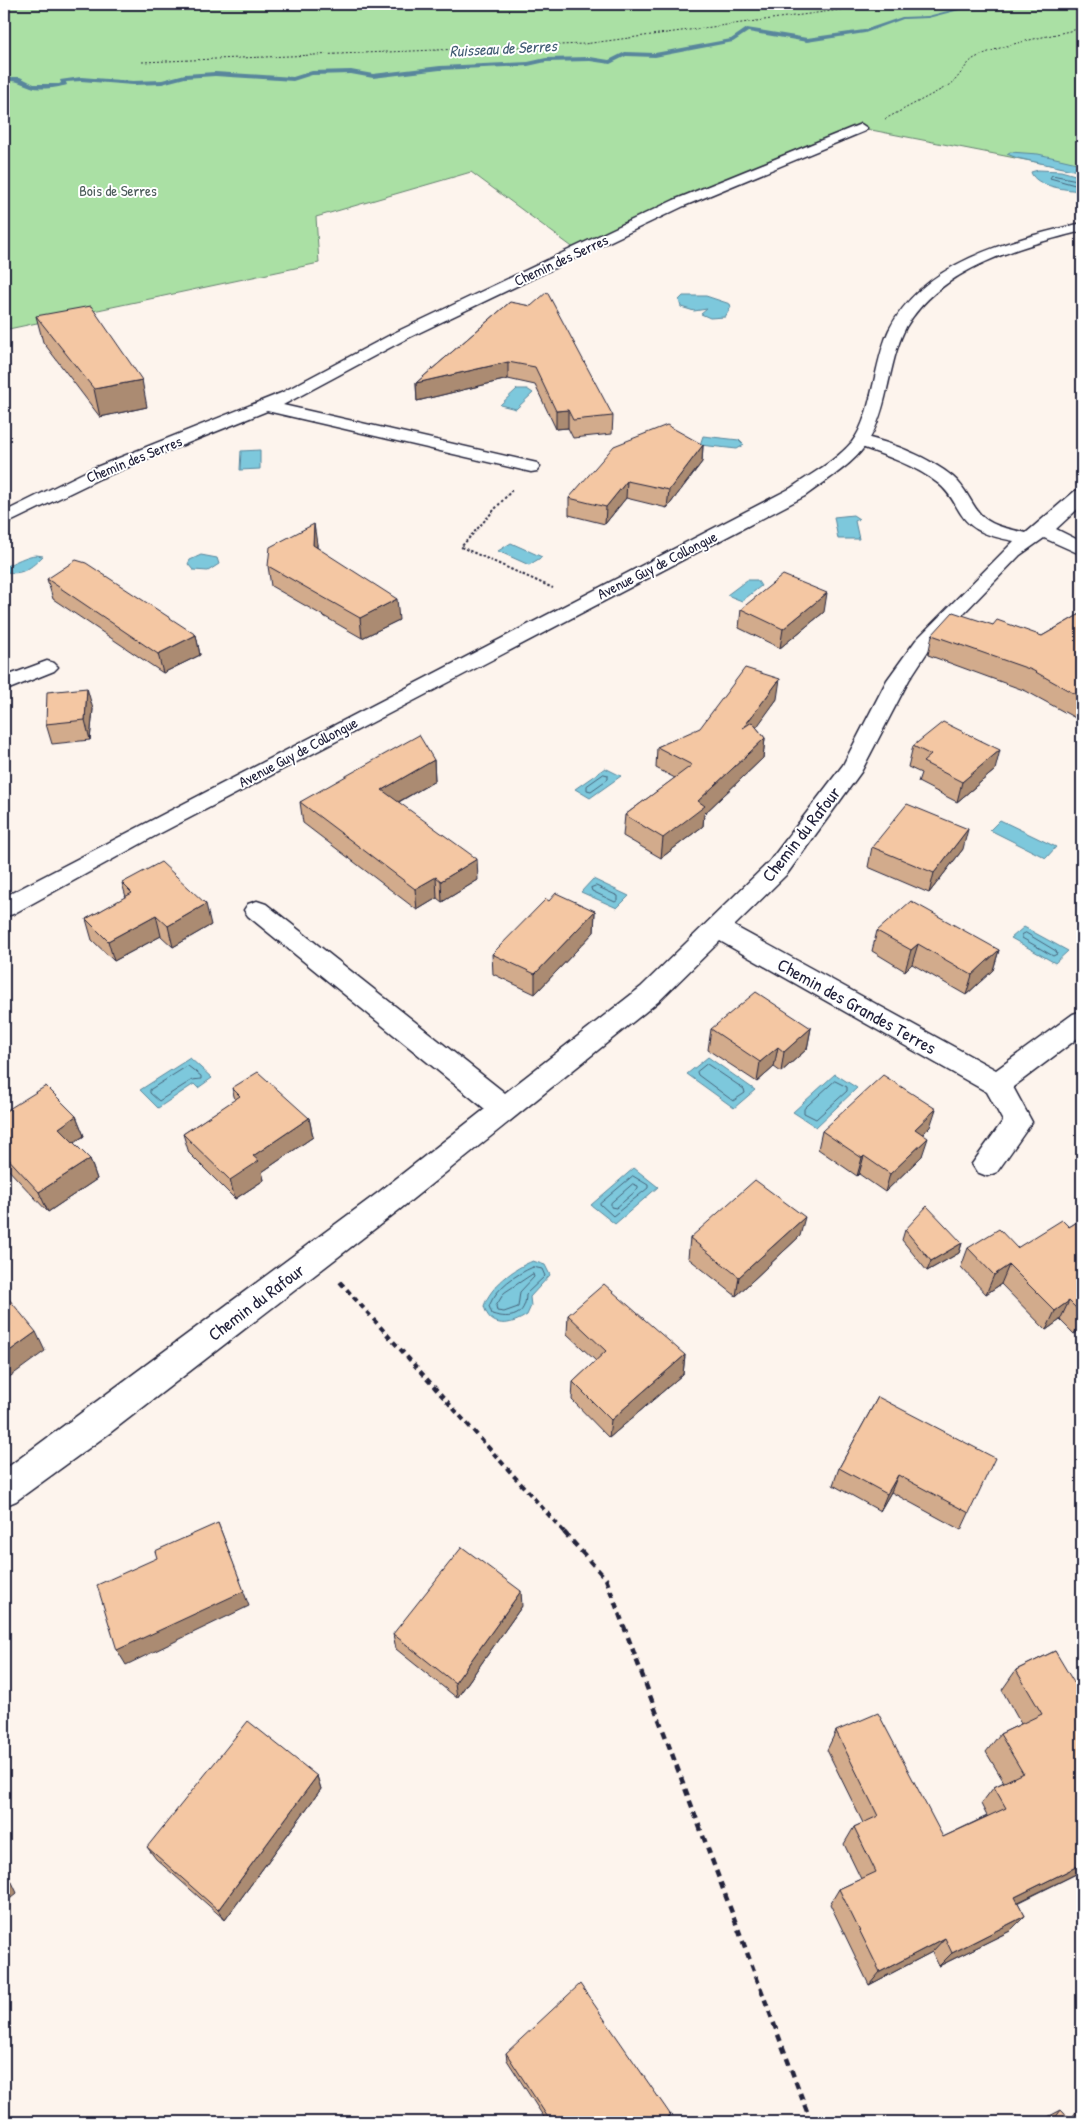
<svg xmlns="http://www.w3.org/2000/svg" width="1086" height="2126" font-family="'Patrick Hand',sans-serif">
<style>
.green{fill:#aae0a4;stroke:#668170}
.water{fill:#7dc8dc;stroke:#59869c}
.lines{fill:none;stroke-linecap:round;stroke-linejoin:round}
.shore{stroke:#46647b;stroke-width:1}
.stream{fill:#59869c;fill-rule:evenodd}
.minor-casing{stroke:#22223b;stroke-width:3}
.major-casing{stroke:#22223b;stroke-width:3}
.path-far3{stroke:#22223b;stroke-width:1;stroke-dasharray:2 2;stroke-linecap:butt}
.path-far2{stroke:#22223b;stroke-width:2;stroke-dasharray:2.5 2;stroke-linecap:butt}
.path-far1{stroke:#22223b;stroke-width:4;stroke-dasharray:5.5 4.5;stroke-linecap:butt}
.path{stroke:#22223b;stroke-width:4.5;stroke-dasharray:7 5.5;stroke-linecap:butt}
.minor{fill:#fff;fill-rule:evenodd}
.major{fill:#fff;fill-rule:evenodd}
.rail-casing{stroke:#22223b;stroke-width:2.5}
.rail{stroke:#fff;stroke-width:2;stroke-dasharray:5;stroke-linecap:butt}
.wall{fill:#d2ab8c;stroke:#22223b}
.shaded-wall{fill:#ab8b72;stroke:#22223b}
.building{fill:#f4c7a3;stroke:#22223b}
.labels{text-anchor:middle;dominant-baseline:central;stroke-width:4;stroke-linejoin:round;paint-order:stroke}
.far-park-label{font-size:15px;fill:#4b5b5a;stroke:#fff}
.far-street-label{font-size:15px;fill:#22223b;stroke:#fff}
.far-water-label{font-size:16px;font-style:italic;fill:#425c73;stroke:#fff}
.street-label{font-size:18px;fill:#22223b;stroke:#fff}
</style>
<rect width="100%" height="100%" fill="#fdf4ed"/>
<filter id="ink" filterUnits="userSpaceOnUse"><feTurbulence type="fractalNoise" baseFrequency=".02" numOctaves="2"/><feDisplacementMap in="SourceGraphic" scale="10" xChannelSelector="R" yChannelSelector="G"/><feConvolveMatrix kernelMatrix="1 2 1 2 8 2 1 2 1" color-interpolation-filters="sRGB"/></filter>
<g filter="url(#ink)">
<path class="green" d="M4,4H1082V171L861,128L579,252L471,172L316,217L319,263L4,330Z"/>
<g class="water">
<path d="M1010,152L1038,154L1077,163L1082,166V172L1017,158L1007,154Z"/>
<path d="M1038,170L1061,171L1082,177V191C1069,190 1035,187 1031,172Z"/>
<path d="M683,296H706L730,304L731,307L725,317L710,318L701,314L707,309L694,311L681,307L679,300Z"/>
<path d="M517,389H527L533,393L516,409L500,405Z"/>
<path d="M703,436L739,440L744,445L737,449L700,445Z"/>
<path d="M260,450V469L240,470L241,451Z"/>
<path d="M853,515L859,519L855,521L859,539H838L834,517Z"/>
<path d="M511,543L542,557L529,565L498,551Z"/>
<path d="M36,555L43,556C32,567 21,577 4,571V567C13,563 28,555 36,555Z"/>
<path d="M201,555L217,558L219,564L208,571L193,570L188,564L190,560Z"/>
<path d="M747,580H757L761,586L742,601L727,595Z"/>
<path d="M605,768L621,776L590,798L575,789Z"/>
<path d="M1000,820L1056,847L1046,858L990,830Z"/>
<path d="M593,879L629,896L617,908L581,892Z"/>
<path d="M1024,927L1068,951L1055,963L1011,938Z"/>
<path d="M708,1057L755,1090L734,1108L687,1074Z"/>
<path d="M190,1058L212,1078L198,1088L194,1084L158,1108L140,1090Z"/>
<path d="M835,1074L857,1088L816,1127L793,1112Z"/>
<path d="M634,1168L658,1187L615,1224L591,1205Z"/>
<path d="M533,1261L545,1265L550,1275L530,1297L531,1306L527,1315C510,1326 490,1329 484,1306C490,1287 514,1268 533,1261Z"/>
</g>
<g class="lines">
<g class="shore">
<path d="M1082,181L1052,175L1050,178L1082,187"/>
<path d="M604,774L608,775V779L591,791L587,790V786Z"/>
<path d="M596,886L618,896V900L615,902L592,891L591,888Z"/>
<path d="M1026,933L1056,951L1057,954L1053,956L1022,938V935Z"/>
<path d="M707,1064L744,1089L745,1093L733,1101L698,1075L697,1072Z"/>
<path d="M188,1066L201,1076V1079L192,1080L159,1101L150,1093V1090Z"/>
<path d="M835,1081L847,1087V1091L816,1119L804,1113V1109Z"/>
<path d="M633,1176L648,1185V1188L613,1216L600,1204Z"/>
<path d="M633,1184L638,1186V1189L616,1208L611,1207V1203Z"/>
<path d="M533,1267L542,1269L545,1276L526,1294C526,1316 511,1320 492,1314L489,1306C497,1287 515,1275 533,1267Z"/>
<path d="M533,1274L534,1277L520,1292L518,1307L504,1312L497,1311L496,1306L504,1293Z"/>
</g>
<path class="stream" d="M993,4H1008L963,9L928,18L903,19L865,33L807,42L748,32L733,42L655,57L626,56L610,64L590,61L546,62L528,66L440,70L373,78L351,74L312,75L293,81L215,76L185,78L162,84L133,85L81,81L66,82L67,85C57,88 40,90 31,87C17,82 20,81 4,81V77H20L34,84H59L61,83L60,80L81,77L133,81L162,80L185,74L215,72L293,77L312,71L351,70L373,74L440,66L528,62L546,58L590,57L609,60L625,52L655,53L731,39L747,28L807,38L864,30L902,17L928,16L963,7Z"/>
<g class="minor-casing">
<g id="minor">
<path d="M861,124L867,128L865,131L684,206L406,339L283,405L537,463L540,467L537,471L531,472L267,411L101,478L4,525V512L89,470L281,393L394,333L674,200Z"/>
<path d="M862,436C892,443 929,457 953,477C966,488 970,502 980,514C991,527 1011,529 1026,533L1075,491L1082,490V505L1056,529L1082,542V555L1044,538L1020,555L930,648L909,680L861,772L787,874L734,926L996,1070L1073,1014L1082,1011V1035L1013,1087L1032,1122L997,1172L987,1176L977,1172L972,1164L1003,1121L987,1092L720,941L659,1001L399,1210L111,1432L16,1501L4,1506V1470L379,1192L485,1109L248,916L244,910L248,904L257,901L266,904L505,1093L641,987L769,862L843,765L887,680L916,640L1014,541C994,537 973,533 961,514C954,503 950,493 939,484C915,465 884,455 856,445L853,441L856,437Z"/>
<path d="M47,661L54,663L58,667L54,671L4,691V677Z"/>
</g>
</g>
<g class="major-casing">
<path id="major" d="M1082,223V231C1019,247 942,267 906,327C896,346 892,368 887,389C873,453 855,460 805,496L155,836L13,914L4,917V897L791,488C811,474 836,461 852,442C872,417 874,362 889,330C924,260 1013,240 1082,223Z"/>
</g>
<g class="path-far3">
<path d="M142,62L584,44L884,4"/>
<path d="M885,119L950,85C959,78 965,65 973,59C1000,44 1051,36 1082,28"/>
</g>
<path class="path-far2" d="M512,490L461,547L553,588"/>
<path class="path-far1" d="M340,1282L565,1533"/>
<path class="path" d="M564,1532L606,1579L811,2122"/>
<use href="#minor" class="minor"/>
<use href="#major" class="major"/>
<g class="rail-casing">
<path id="rail" d="M243,4H325"/>
</g>
<use href="#rail" class="rail"/>
</g>
<g class="wall">
<path d="M510,302L613,416L612,434L573,438L568,428L556,429L535,385L508,379L417,401L416,383Z"/>
<path d="M36,316L147,407L100,417L43,342Z"/>
<path d="M703,445L702,462L667,508L626,498L605,524L569,515V498Z"/>
<path d="M317,544V547L399,620L362,638L271,586L268,566Z"/>
<path d="M47,579L196,635L200,655L163,673L53,599Z"/>
<path d="M741,609L824,612L780,648L739,628Z"/>
<path d="M1082,613V718L1079,720L1026,691L928,655L932,635L993,625L1042,636Z"/>
<path d="M777,699L756,727L765,738L763,758L704,814L703,826L661,858L623,836L625,815L675,778L656,768L657,747Z"/>
<path d="M93,709L90,740L52,744L46,724Z"/>
<path d="M913,746L995,770L957,802L918,782L921,773L908,767Z"/>
<path d="M434,760L435,781L399,802L478,880L442,902L437,898L417,910L303,823L300,802Z"/>
<path d="M872,847L963,849L929,893L868,867Z"/>
<path d="M122,883L211,925L173,947L161,936L114,961L92,940L86,919L126,897Z"/>
<path d="M549,901L595,911L594,932L535,994L493,974L492,954Z"/>
<path d="M877,931L999,950L993,970L966,995L912,964L905,971L872,951Z"/>
<path d="M811,1028L807,1049L781,1072L774,1067L757,1082L708,1050L711,1029Z"/>
<path d="M232,1088L309,1118L313,1137L262,1172L264,1180L235,1199L189,1153L183,1134L235,1100Z"/>
<path d="M4,1112L76,1116L84,1136L74,1143L90,1159L97,1179L48,1212L4,1165Z"/>
<path d="M930,1127L923,1134L922,1156L885,1192L859,1174L857,1176L818,1149L822,1131Z"/>
<path d="M1082,1219V1329L1074,1334L1060,1320L1046,1330L1001,1284L986,1294L961,1267L968,1248H1017L1069,1227Z"/>
<path d="M905,1230L962,1243L959,1253L927,1271L902,1240Z"/>
<path d="M800,1236L736,1296L688,1258L690,1238Z"/>
<path d="M568,1315L685,1355L683,1374L609,1438L572,1400L573,1382L596,1361L567,1334Z"/>
<path d="M878,1397L969,1513L961,1530L891,1492L880,1511L833,1485L839,1468Z"/>
<path d="M522,1606L457,1698L396,1649L393,1634Z"/>
<path d="M1055,1651L1082,1871L1018,1903L1025,1916L1010,1931L939,1966L932,1952L869,1985L830,1904L839,1889L861,1879L844,1844L854,1827L863,1823L827,1750L836,1731L943,1837L987,1816L981,1804L994,1787L1004,1782L986,1752L1000,1734L1021,1724L1002,1690L1016,1670Z"/>
<path d="M317,1776L321,1789L225,1920L156,1859L147,1847Z"/>
<path d="M506,2053L670,2114L665,2122H547L507,2060Z"/>
<path d="M1082,2104V2122H1041L1044,2119L1061,2110L1070,2120Z"/>
</g>
<g class="shaded-wall">
<path d="M508,362V379L417,401L416,383Z"/>
<path d="M142,380L147,407L100,417L94,389Z"/>
<path d="M568,410V428L556,429V411Z"/>
<path d="M703,445L702,462L667,508L669,490Z"/>
<path d="M627,481L626,498L605,524L606,507Z"/>
<path d="M314,524L317,544L316,565L313,545Z"/>
<path d="M827,593L824,612L780,648L783,629Z"/>
<path d="M397,599L399,620L362,638L360,618Z"/>
<path d="M196,635L200,655L163,673L158,654Z"/>
<path d="M780,679L777,699L741,749L743,728Z"/>
<path d="M87,688L93,709L90,740L85,720Z"/>
<path d="M1082,710V718L1079,720Z"/>
<path d="M765,738L763,758L704,814L703,826L661,858L663,838L698,801Z"/>
<path d="M1000,750L995,770L957,802L962,782Z"/>
<path d="M434,760L435,781L384,810L382,790Z"/>
<path d="M968,829L963,849L929,893L934,873Z"/>
<path d="M477,859L478,880L442,902L441,881Z"/>
<path d="M436,877L437,898L417,910L415,889Z"/>
<path d="M206,904L211,925L173,947L168,926Z"/>
<path d="M595,911L594,932L535,994V974Z"/>
<path d="M156,915L161,936L114,961L108,941Z"/>
<path d="M918,944L912,964L905,971L911,950Z"/>
<path d="M999,950L993,970L966,995L972,975Z"/>
<path d="M811,1028L807,1049L781,1072L784,1052Z"/>
<path d="M778,1047L774,1067L757,1082L760,1062Z"/>
<path d="M936,1109L930,1127L909,1147L915,1129Z"/>
<path d="M76,1116L84,1136L66,1147L59,1128Z"/>
<path d="M309,1118L313,1137L262,1172L264,1180L235,1199L230,1180L253,1156Z"/>
<path d="M928,1138L922,1156L885,1192L890,1174Z"/>
<path d="M864,1156L859,1174L857,1176L862,1158Z"/>
<path d="M90,1159L97,1179L48,1212L39,1192Z"/>
<path d="M805,1217L800,1236L736,1296L739,1277Z"/>
<path d="M962,1243L959,1253L927,1271L931,1261Z"/>
<path d="M1009,1265L1001,1284L986,1294L994,1275Z"/>
<path d="M1069,1301L1060,1320L1046,1330L1055,1311Z"/>
<path d="M1082,1318V1329L1074,1334Z"/>
<path d="M36,1332L45,1351L4,1381V1355Z"/>
<path d="M685,1355L683,1374L609,1438L611,1420Z"/>
<path d="M898,1475L891,1492L880,1511L887,1494Z"/>
<path d="M218,1523L249,1606L126,1665L117,1650Z"/>
<path d="M521,1591L522,1606L457,1698L455,1683Z"/>
<path d="M317,1776L321,1789L225,1920L218,1910Z"/>
<path d="M1082,1864V1871L1000,1911L1015,1897Z"/>
<path d="M4,1865L17,1893L4,1904Z"/>
<path d="M1025,1916L1010,1931L939,1966L952,1953Z"/>
<path d="M945,1938L932,1952L869,1985L880,1972Z"/>
<path d="M670,2114L665,2122H662Z"/>
</g>
<g class="building">
<path d="M547,292L613,416L573,420L568,410L556,411L535,367L508,362L416,383L510,302L531,306Z"/>
<path d="M91,306L142,380L94,389L36,316Z"/>
<path d="M667,425L703,445L669,490L627,481L606,507L569,498L614,446Z"/>
<path d="M314,524L313,545L397,599L360,618L268,566L270,547Z"/>
<path d="M76,560L86,563L196,635L158,654L47,579Z"/>
<path d="M783,575L827,593L783,629L741,609Z"/>
<path d="M953,612L993,625L997,620L1042,636L1082,613V654L1079,656L1082,658V698L1032,670L932,635Z"/>
<path d="M745,668L780,679L743,728L752,722L765,738L698,801L705,806L663,838L625,815L692,765L657,747L700,728Z"/>
<path d="M87,688L85,720L46,724L47,692Z"/>
<path d="M943,722L1000,750L962,782L923,762L931,755L913,746Z"/>
<path d="M419,735L434,760L382,790L477,859L441,881L436,877L415,889L300,802Z"/>
<path d="M907,804L968,829L934,873L872,847Z"/>
<path d="M161,862L206,904L168,926L156,915L108,941L86,919L132,893L122,883Z"/>
<path d="M556,893L595,911L535,974L492,954L546,899L549,901Z"/>
<path d="M911,901L999,950L972,975L918,944L911,950L877,931Z"/>
<path d="M756,992L811,1028L784,1052L778,1047L760,1062L711,1029Z"/>
<path d="M258,1072L309,1118L253,1156L259,1161L230,1180L183,1134L240,1096L232,1088Z"/>
<path d="M883,1075L936,1109L915,1129L928,1138L890,1174L864,1156L862,1158L822,1131Z"/>
<path d="M46,1086L76,1116L59,1128L90,1159L39,1192L4,1154V1112Z"/>
<path d="M755,1180L805,1217L739,1277L690,1238Z"/>
<path d="M927,1206L962,1243L931,1261L905,1230Z"/>
<path d="M1082,1219V1314L1069,1301L1055,1311L1009,1265L994,1275L968,1248L999,1229L1017,1248L1062,1220L1069,1227Z"/>
<path d="M604,1284L685,1355L611,1420L573,1382L606,1351L568,1315Z"/>
<path d="M4,1293L36,1332L4,1355Z"/>
<path d="M878,1397L995,1458L969,1513L898,1475L887,1494L839,1468Z"/>
<path d="M218,1523L244,1591L117,1650L97,1585L157,1558L155,1551Z"/>
<path d="M462,1547L521,1591L455,1683L393,1634Z"/>
<path d="M1055,1651L1082,1696V1864L1015,1897L1025,1916L952,1953L945,1938L880,1972L839,1889L876,1872L854,1827L878,1816L836,1731L878,1713L943,1837L1006,1808L994,1787L1023,1773L1000,1734L1042,1714L1016,1670Z"/>
<path d="M248,1721L317,1776L218,1910L147,1847Z"/>
<path d="M580,1984L670,2114L662,2122H551L506,2053Z"/>
<path d="M1061,2110L1072,2122H1052Z"/>
</g>
</g>
<g class="labels">
<g class="far-park-label">
<text x="118" y="190">Bois de Serres</text>
</g>
<g class="far-street-label">
<text transform="translate(561 260) rotate(-25)">Chemin des Serres</text>
<text transform="translate(134 459) rotate(-22)">Chemin des Serres</text>
<text transform="translate(657 565) rotate(-27)">Avenue Guy de Collongue</text>
<text transform="translate(298 752) rotate(-28)">Avenue Guy de Collongue</text>
</g>
<g class="far-water-label">
<text transform="translate(503 48) rotate(-3)">Ruisseau de Serres</text>
</g>
<g class="street-label">
<text transform="translate(801 834) rotate(-52)">Chemin du Rafour</text>
<text transform="translate(857 1006) rotate(29)">Chemin des Grandes Terres</text>
<text transform="translate(256 1302) rotate(-37)">Chemin du Rafour</text>
</g>
</g>
<rect width="1086" height="2126" fill="none" stroke="#fff" stroke-width="20"/>
<rect x="10" y="10" width="1066" height="2106" fill="none" stroke="#22223b" stroke-width="2" filter="url(#ink)"/>
</svg>
